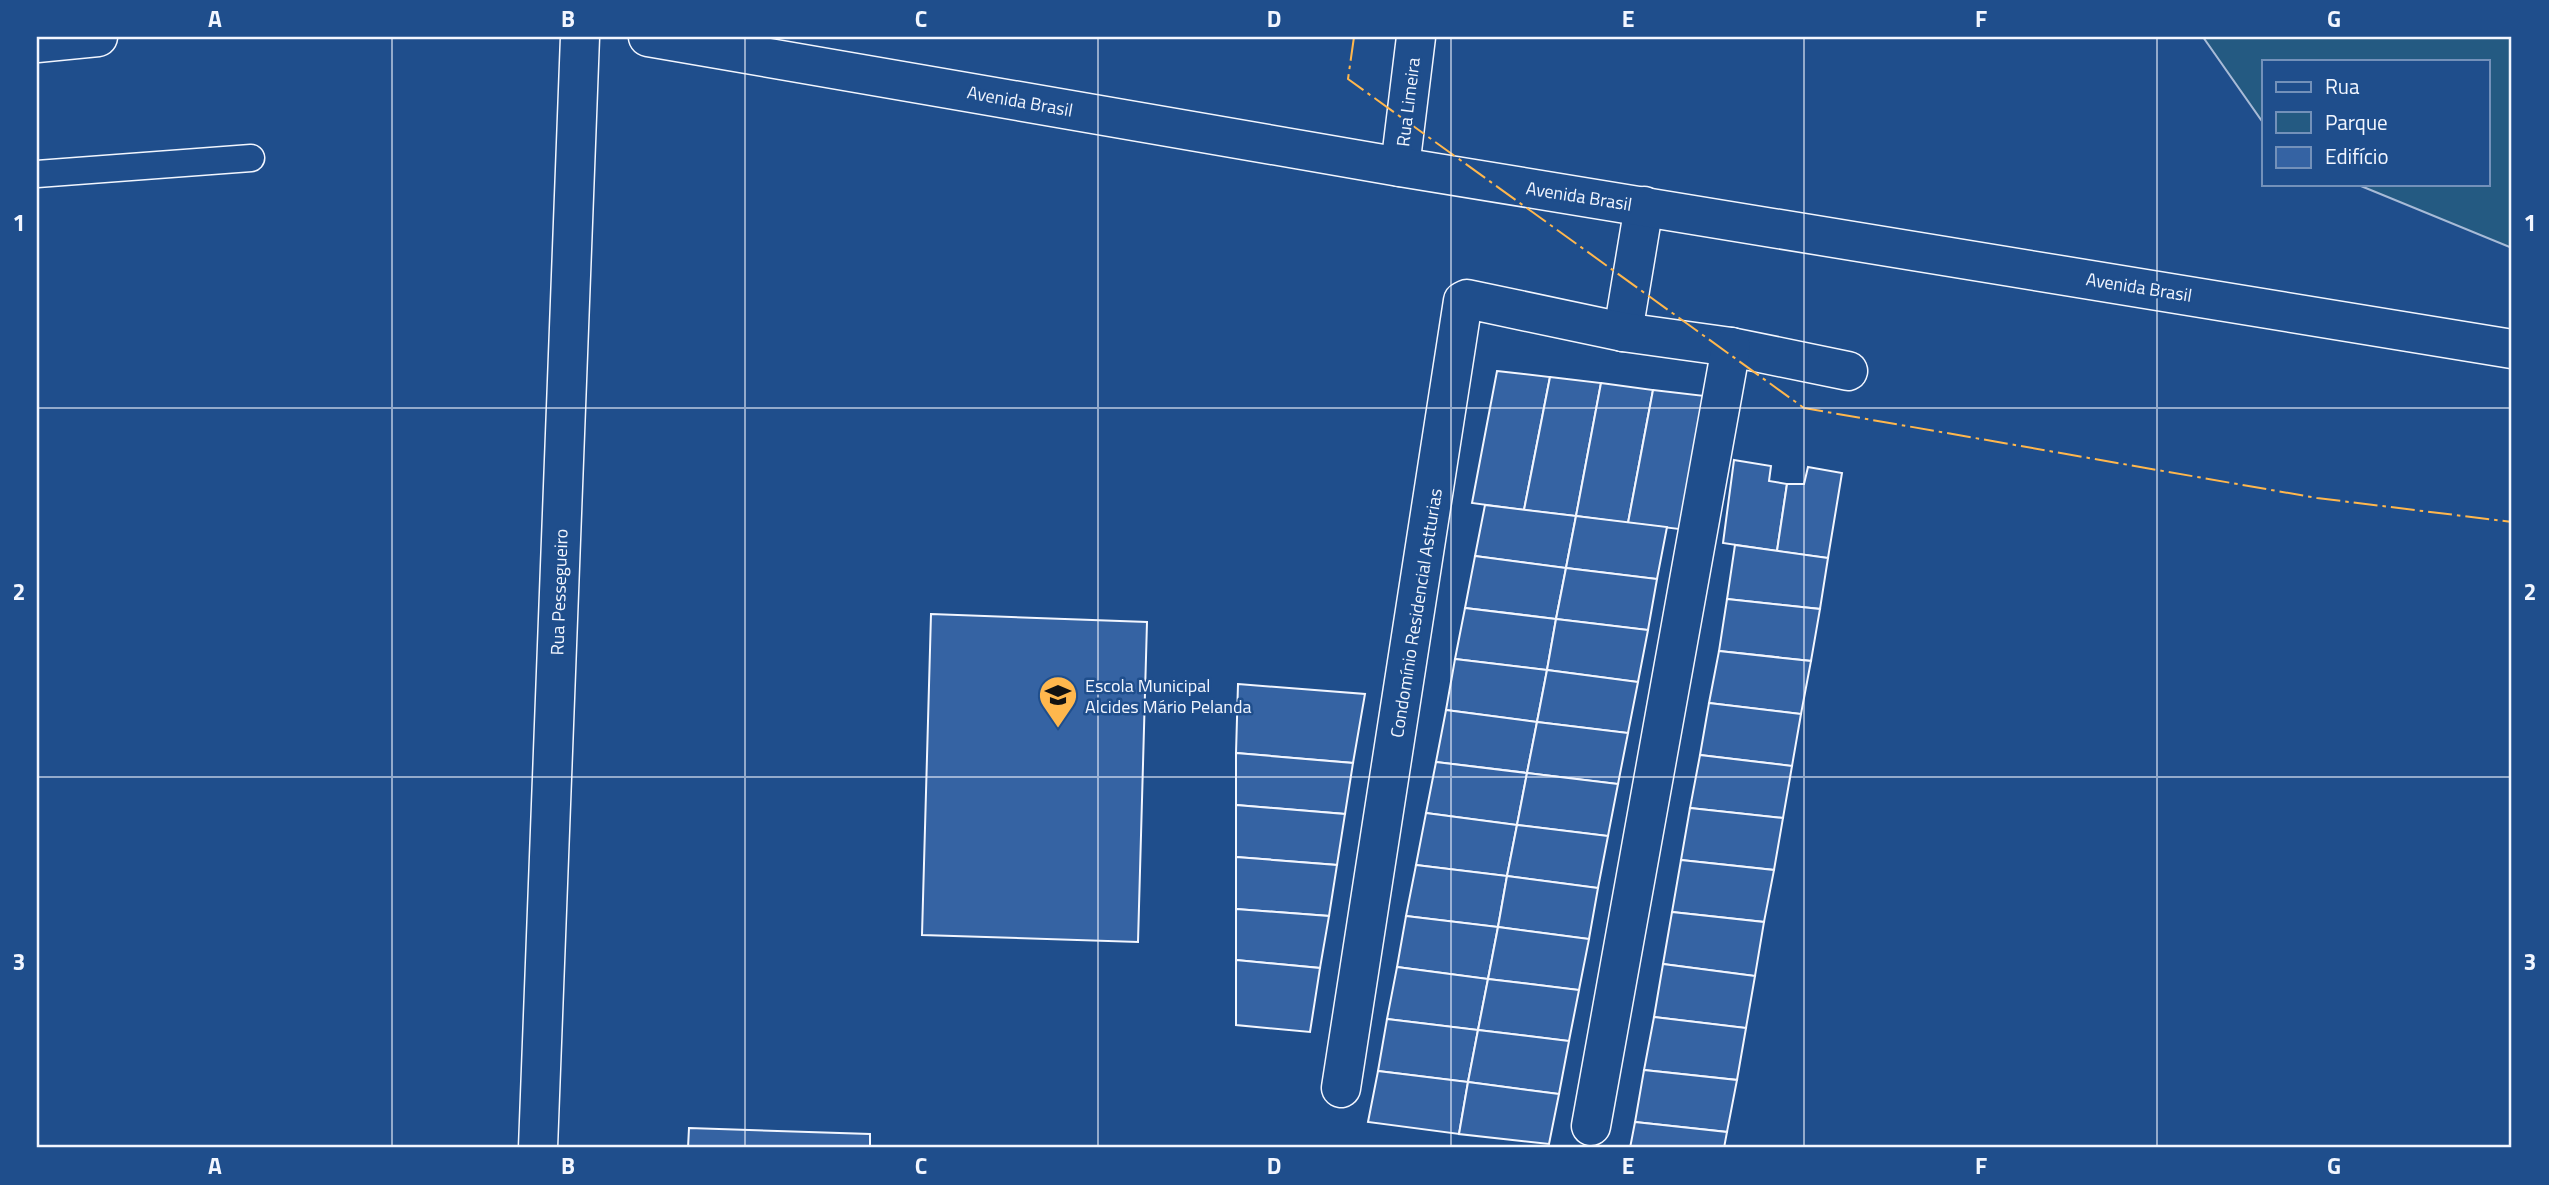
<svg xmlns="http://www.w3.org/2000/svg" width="2549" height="1185" font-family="'Titillium Web',sans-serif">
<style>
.green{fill:#245a82;stroke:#a8bbd7;stroke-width:2}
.building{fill:#3563a3;stroke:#f2f6ff;stroke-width:2}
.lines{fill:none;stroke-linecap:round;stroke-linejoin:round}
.service-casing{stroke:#f2f6ff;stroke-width:29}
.minor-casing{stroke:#f2f6ff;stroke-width:41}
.tertiary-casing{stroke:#f2f6ff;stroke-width:41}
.secondary-casing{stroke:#f2f6ff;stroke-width:41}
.service{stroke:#1f4e8c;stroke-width:26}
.minor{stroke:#1f4e8c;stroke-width:38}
.tertiary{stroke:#1f4e8c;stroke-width:38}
.secondary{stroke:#1f4e8c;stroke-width:38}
.power{stroke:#ffb74d;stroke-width:2;stroke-dasharray:24 5 3.5 5;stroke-linecap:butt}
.grid{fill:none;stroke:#f2f6ff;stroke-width:2;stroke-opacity:0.55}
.labels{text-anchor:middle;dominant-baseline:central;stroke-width:5;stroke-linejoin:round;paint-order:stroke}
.street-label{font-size:18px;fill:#f2f6ff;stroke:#1f4e8c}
.poi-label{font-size:18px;fill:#f2f6ff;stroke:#1f4e8c;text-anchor:start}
.neatline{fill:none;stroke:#f2f6ff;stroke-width:2.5}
.grid-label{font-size:23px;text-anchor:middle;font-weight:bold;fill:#f2f6ff}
</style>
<rect width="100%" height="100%" fill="#1f4e8c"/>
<path class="green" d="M2203,37H2512V248L2356,184H2488V61H2264V124Z"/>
<g class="building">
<path d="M1497,371L1550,377L1524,510L1472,503Z"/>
<path d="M1550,377L1601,383L1576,516L1524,510Z"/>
<path d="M1601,383L1653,390L1628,523L1576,516Z"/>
<path d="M1653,390L1705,396L1679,529L1628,523Z"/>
<path d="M1734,460L1771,466L1769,481L1787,484L1777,551L1723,543Z"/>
<path d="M1808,467L1842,473L1828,558L1777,551L1787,484H1804Z"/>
<path d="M1485,505L1576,516L1566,568L1475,556Z"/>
<path d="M1576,516L1667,527L1657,579L1566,568Z"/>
<path d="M1735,545L1828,558L1820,609L1727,599Z"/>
<path d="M1475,556L1566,568L1556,619L1465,608Z"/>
<path d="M1566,568L1657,579L1648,630L1556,619Z"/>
<path d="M1727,599L1820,609L1811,661L1719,651Z"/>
<path d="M1465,608L1556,619L1547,670L1455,659Z"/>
<path d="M931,614L1147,622L1138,942L922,935Z"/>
<path d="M1556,619L1648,630L1638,682L1547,670Z"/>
<path d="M1719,651L1811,661L1801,714L1709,703Z"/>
<path d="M1455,659L1547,670L1537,722L1446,710Z"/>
<path d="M1547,670L1638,682L1628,733L1537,722Z"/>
<path d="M1238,684L1365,694L1353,763L1236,753Z"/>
<path d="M1709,703L1801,714L1792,766L1700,755Z"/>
<path d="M1446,710L1537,722L1527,773L1436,762Z"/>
<path d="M1537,722L1628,733L1618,784L1527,773Z"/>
<path d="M1236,753L1353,763L1345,814L1236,805Z"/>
<path d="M1700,755L1792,766L1783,818L1690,808Z"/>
<path d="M1436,762L1527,773L1517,825L1426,813Z"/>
<path d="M1527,773L1618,784L1608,836L1517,825Z"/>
<path d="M1236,805L1345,814L1337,865L1236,857Z"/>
<path d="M1690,808L1783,818L1774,870L1681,860Z"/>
<path d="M1426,813L1517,825L1507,876L1416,865Z"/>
<path d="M1517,825L1608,836L1598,888L1507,876Z"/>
<path d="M1236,857L1337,865L1329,916L1236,909Z"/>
<path d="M1681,860L1774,870L1764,922L1672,912Z"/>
<path d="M1416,865L1507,876L1498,927L1406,916Z"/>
<path d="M1507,876L1598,888L1589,939L1498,927Z"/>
<path d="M1236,909L1329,916L1320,968L1236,960Z"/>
<path d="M1672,912L1764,922L1755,976L1663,964Z"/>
<path d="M1406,916L1498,927L1488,979L1397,967Z"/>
<path d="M1498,927L1589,939L1579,990L1488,979Z"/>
<path d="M1236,960L1320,968L1310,1032L1236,1025Z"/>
<path d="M1663,964L1755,976L1746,1028L1654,1017Z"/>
<path d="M1397,967L1488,979L1478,1030L1387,1019Z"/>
<path d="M1488,979L1579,990L1569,1041L1478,1030Z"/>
<path d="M1654,1017L1746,1028L1737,1080L1644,1070Z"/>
<path d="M1387,1019L1478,1030L1468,1082L1378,1071Z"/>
<path d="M1478,1030L1569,1041L1559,1094L1468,1082Z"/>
<path d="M1644,1070L1737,1080L1727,1132L1635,1122Z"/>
<path d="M1378,1071L1468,1082L1459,1134L1368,1122Z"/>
<path d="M1468,1082L1559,1094L1549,1144L1459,1134Z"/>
<path d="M1635,1122L1727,1132L1724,1148H1630Z"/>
<path d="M689,1128L870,1134V1148H688Z"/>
</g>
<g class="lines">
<g class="service-casing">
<path id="service" d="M37,174L251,158"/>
</g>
<g class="minor-casing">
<g id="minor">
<path d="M1623,332L1644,206"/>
<path d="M1341,1088L1463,301L1467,299L1623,332L1731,347L1848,371"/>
<path d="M1591,1126L1731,347"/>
<path d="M538,1148L580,37"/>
</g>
</g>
<g class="tertiary-casing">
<path id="tertiary" d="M1400,167L1416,37"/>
</g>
<g class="secondary-casing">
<g id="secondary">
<path d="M648,37L1400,167L2512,349"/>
<path d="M37,43L98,37"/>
</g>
</g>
<use href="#service" class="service"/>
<use href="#minor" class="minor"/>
<use href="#tertiary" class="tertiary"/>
<use href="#secondary" class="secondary"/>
<path class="power" d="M1354,37L1348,79L1804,408L2317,498L2512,522"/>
</g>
<path class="grid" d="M392,37V1148M745,37V1148M1098,37V1148M1451,37V1148M1804,37V1148M2157,37V1148M37,408H2512M37,777H2512"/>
<defs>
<g id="school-pin" transform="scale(2.0125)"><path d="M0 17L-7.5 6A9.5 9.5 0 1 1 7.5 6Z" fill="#ffb74d" stroke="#1f4e8c"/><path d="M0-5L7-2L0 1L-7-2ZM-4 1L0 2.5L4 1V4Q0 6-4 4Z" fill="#111"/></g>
</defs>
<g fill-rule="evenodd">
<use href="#school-pin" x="1058" y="695"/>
</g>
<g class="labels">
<g class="street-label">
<text transform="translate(1020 101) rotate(10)">Avenida Brasil</text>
<text transform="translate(1408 102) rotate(-83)">Rua Limeira</text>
<text transform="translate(1579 196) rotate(9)">Avenida Brasil</text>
<text transform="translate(2139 287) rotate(9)">Avenida Brasil</text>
<text transform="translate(559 592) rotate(-88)">Rua Pessegueiro</text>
<text transform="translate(1416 613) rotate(-81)">Condomínio Residencial Astturias</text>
</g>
<g class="poi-label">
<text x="1085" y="685">Escola Municipal<tspan x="1085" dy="21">Alcides Mário Pelanda</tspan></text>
</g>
</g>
<rect width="2549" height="1185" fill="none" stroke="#1f4e8c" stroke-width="77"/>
<rect x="2262" y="60" width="228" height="126" fill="#1f4e8c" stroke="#7391ba" stroke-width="2"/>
<rect x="2276" y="82" width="35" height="10" fill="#1f4e8c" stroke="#7391ba" stroke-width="2"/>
<text x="2325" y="94" font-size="21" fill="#f2f6ff">Rua</text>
<rect x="2276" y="112" width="35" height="21" fill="#245a82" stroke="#7391ba" stroke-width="2"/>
<text x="2325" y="130" font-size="21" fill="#f2f6ff">Parque</text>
<rect x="2276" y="147" width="35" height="21" fill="#3563a3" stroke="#7391ba" stroke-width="2"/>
<text x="2325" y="164" font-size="21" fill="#f2f6ff">Edifício</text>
<rect x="38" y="38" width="2472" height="1108" class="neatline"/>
<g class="grid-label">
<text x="215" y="27">A</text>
<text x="568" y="27">B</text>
<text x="921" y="27">C</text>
<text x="1274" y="27">D</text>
<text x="1628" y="27">E</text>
<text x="1981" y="27">F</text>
<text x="2334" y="27">G</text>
<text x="19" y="231">1</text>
<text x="2530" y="231">1</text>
<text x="19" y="600">2</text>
<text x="2530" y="600">2</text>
<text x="19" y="970">3</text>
<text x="2530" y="970">3</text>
<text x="215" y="1174">A</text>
<text x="568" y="1174">B</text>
<text x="921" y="1174">C</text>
<text x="1274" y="1174">D</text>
<text x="1628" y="1174">E</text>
<text x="1981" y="1174">F</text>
<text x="2334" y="1174">G</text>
</g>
</svg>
